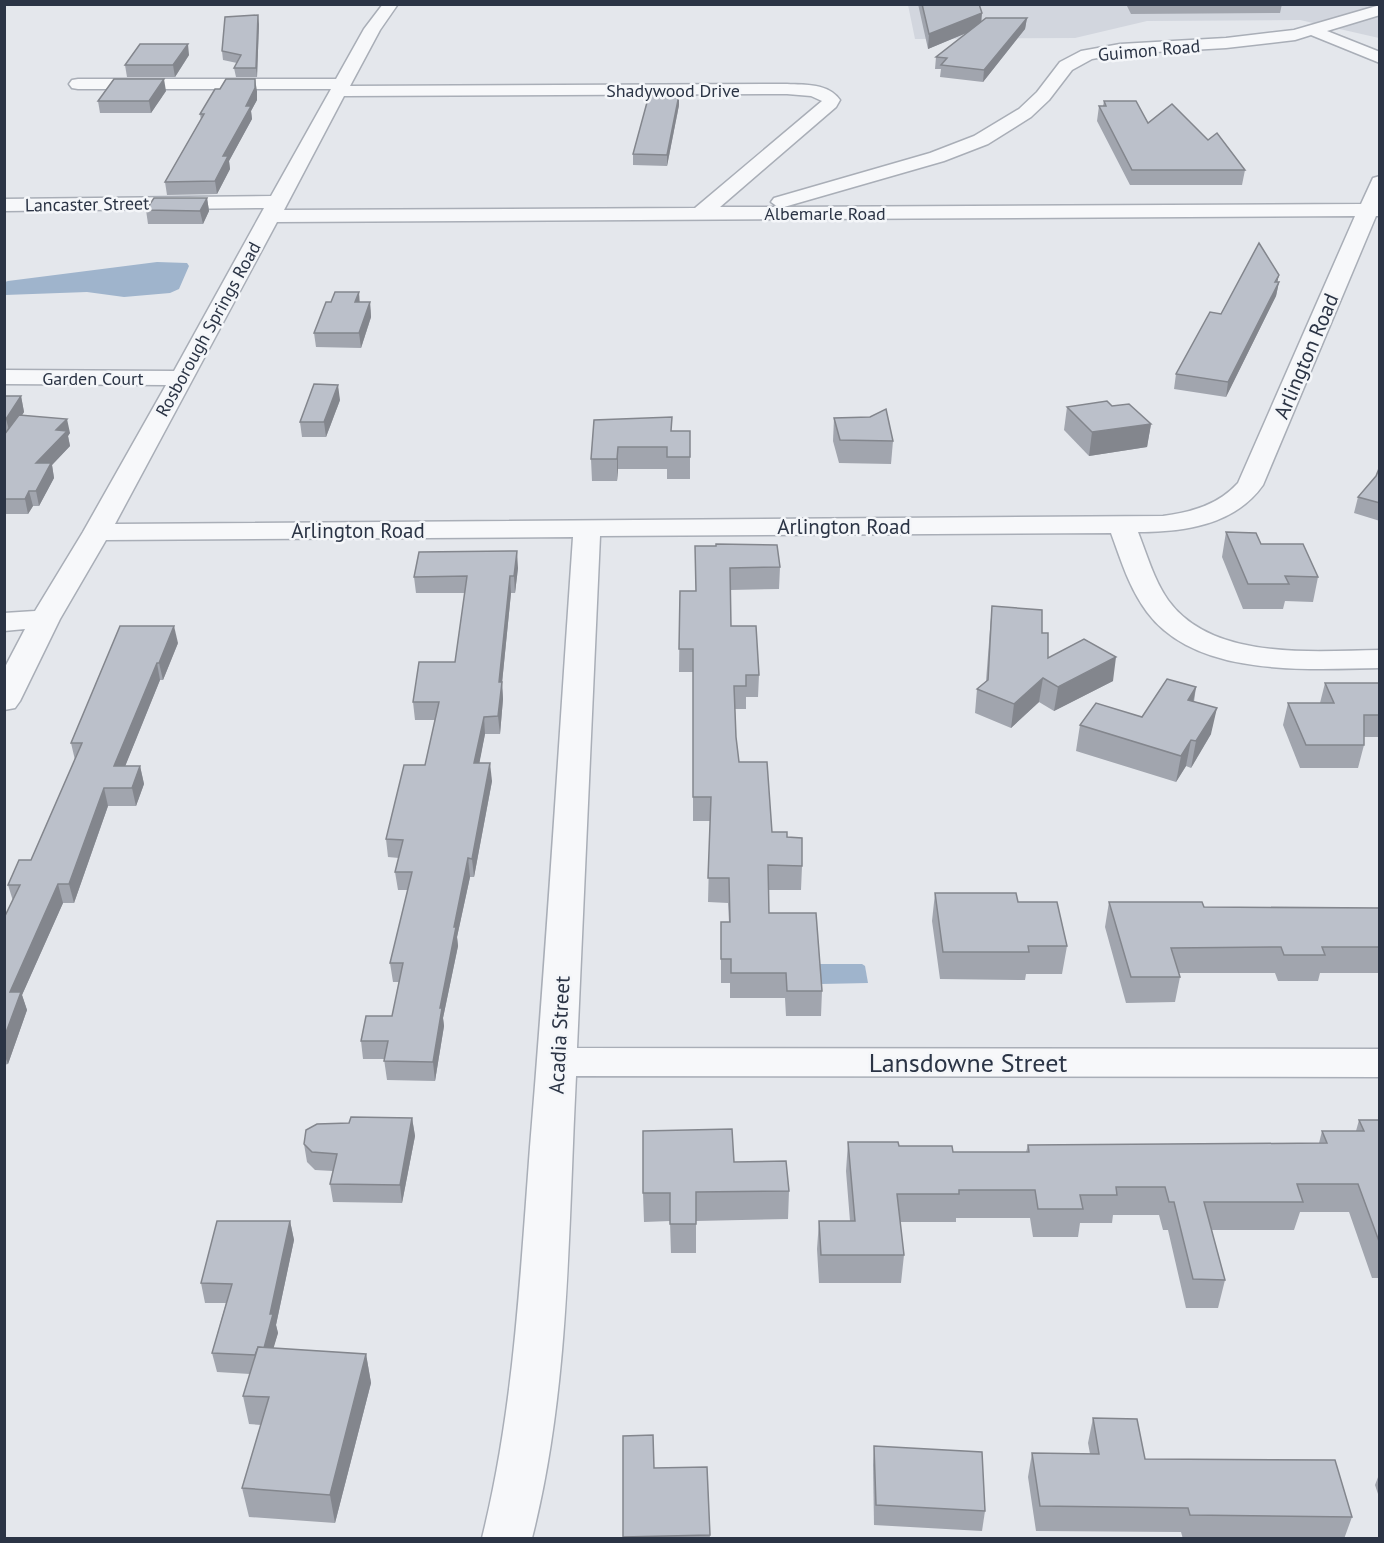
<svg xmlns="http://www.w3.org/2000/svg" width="1384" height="1543" font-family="'PT Sans',sans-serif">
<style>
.built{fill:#d2d6de}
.water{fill:#9fb4cc}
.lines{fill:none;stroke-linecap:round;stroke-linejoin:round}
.minor-casing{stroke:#a9aeb7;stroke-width:3}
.minor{fill:#f7f8fa;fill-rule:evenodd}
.wall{fill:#a1a5ae}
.shaded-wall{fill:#83868d}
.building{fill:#bbc0ca;stroke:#83868d;stroke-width:1.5}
.labels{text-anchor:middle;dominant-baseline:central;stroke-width:5;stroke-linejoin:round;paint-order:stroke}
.far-street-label{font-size:18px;fill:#2b3445;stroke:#f4f6f9}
.street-label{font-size:21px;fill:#2b3445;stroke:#f4f6f9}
.near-street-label{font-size:26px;fill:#2b3445;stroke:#f4f6f9}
</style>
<rect width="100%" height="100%" fill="#e4e7ec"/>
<path class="built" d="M908,5H1379V38L1300,20L1147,21L1075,38L915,39Z"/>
<g class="water">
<path d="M157,262L187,263L189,266L179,289L170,293L124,297L87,292L5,295V282L8,281Z"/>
<path d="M805,964H862L865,966L868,983L821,984Z"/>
</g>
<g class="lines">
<g class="minor-casing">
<path id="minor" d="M383,4H398L380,30L350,86L787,84C806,85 828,83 840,100L836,107L720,207H778L771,202L774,198L930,153L974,136L1019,109L1037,92L1060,62L1081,51L1120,44L1226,38L1294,30L1380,5V15L1327,31L1380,52V63L1311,35L1295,40L1226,48L1120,54L1092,59L1072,70L1049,100L1031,117L988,144L944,161L784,207L1361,204L1373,178L1380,176V216H1376L1263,485C1235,525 1184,532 1138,532C1147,555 1154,580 1168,600C1212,661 1313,651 1380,650V668C1307,669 1196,678 1147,612C1129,588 1121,560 1111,533L600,536L577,1048L1380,1049V1077L576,1076C568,1230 570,1389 532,1538H482C514,1409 520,1279 530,1147C547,944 559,740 573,537L106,540L60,619L20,701L15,708L4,710V669L25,629L4,631V613L35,611L83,532L166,385L4,384V370L174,371L264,208L4,211V199L271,196L331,89H78L72,88L69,84L72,80L78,79H336L364,29ZM787,94L811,96L822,101L695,208L284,210L344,96ZM1355,216L1238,483C1218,505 1192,512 1163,516L115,524L277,222Z"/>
</g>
<use href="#minor" class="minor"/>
</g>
<g class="wall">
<path d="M918,4H979L981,22L1027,18L1025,29L983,82L940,77L941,69H935L936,57L968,32L928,49Z"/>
<path d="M1126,4H1282L1280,13L1131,14Z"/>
<path d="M259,24L257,77H236L234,68L237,63L223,60L222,51Z"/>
<path d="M189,55L175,77H127L125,65Z"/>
<path d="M166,91L151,113H100L98,101Z"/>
<path d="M257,91V100L251,111L252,119L229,161L230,169L217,194L167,195L165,182L201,120L200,114Z"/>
<path d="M1104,101L1148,123L1208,140L1245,170L1242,185H1130L1097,121L1099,106H1103Z"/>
<path d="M679,105L667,166L633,165V154Z"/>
<path d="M207,198L209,211L203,224H148L146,210Z"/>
<path d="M1279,275L1277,282H1279L1276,296L1226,397L1174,389L1176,374L1221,314Z"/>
<path d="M360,302H370L371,317L361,348L316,347L314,333Z"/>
<path d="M4,396H21L24,412L22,415L70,433L68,436L70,446L52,465L54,478L39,506H33L28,514H4V435L5,434H4Z"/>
<path d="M340,400L326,437H302L300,422Z"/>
<path d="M1112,406L1151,424L1147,447L1089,456L1064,430L1067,407Z"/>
<path d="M834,418L893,441L891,464L839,463L833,441Z"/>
<path d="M594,420L672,431H690V479H667V469H618L617,481H592L591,459Z"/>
<path d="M1380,466V521L1354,513L1358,497L1376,476Z"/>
<path d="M1226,532L1261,544L1318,577L1313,602L1285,601L1283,609H1243L1222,557Z"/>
<path d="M695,546L780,567L779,589L730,590L731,626L759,675L758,697H746V709H735L736,737L739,762L772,832L787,837L802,866L801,890H769V913L822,991L821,1016H786L785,998H730V983H721V922H729L728,903L708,902L710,821H693V672H679L680,591H696Z"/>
<path d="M518,568L515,593H511L502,683L503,699L500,734H485L479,763L492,781L474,877H470L457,937L458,946L443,1018L444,1026L435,1081L387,1080L384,1059H363L361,1041L392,1016L399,982H393L390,963L408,890H398L395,872L399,858L388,857L386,839L425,765L436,720H415L413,702L455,662L465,593H416L414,577Z"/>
<path d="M992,606L1042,633L1048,658L1113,681L1054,711L1039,702L1011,728L975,713L977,689L986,681L990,629Z"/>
<path d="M178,643L163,680H160L125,766H140L144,784L136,806H108L74,903H63L22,995L27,1010L8,1064L4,1065V918L13,901L8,885L31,860L75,760L71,743Z"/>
<path d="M1325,683H1380V737H1364V745L1358,768H1300L1283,725L1288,703H1320Z"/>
<path d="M1196,687L1194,702L1211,734L1191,768L1186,766L1176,782L1076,751L1080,725L1142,717Z"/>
<path d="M935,893L1018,902L1067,946L1062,974H1026L1025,980L940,979L932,921Z"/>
<path d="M1109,902L1204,907L1380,908V973H1320L1318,981H1278L1275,973H1179L1180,977L1175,1002L1126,1003L1105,927Z"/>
<path d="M412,1118L415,1136L402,1203L333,1202L330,1184L333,1171L315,1170L307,1162L304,1144L349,1123Z"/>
<path d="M1359,1120H1380V1278H1372L1349,1212H1300L1294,1230H1211L1225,1280L1218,1308H1186L1168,1230H1163L1159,1215H1113L1112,1223H1080L1078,1237H1033L1030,1218H956V1222H900L904,1255L901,1283H819L817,1249L819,1221H850L846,1171L848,1142L899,1146L953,1152H1026L1028,1145L1319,1143L1322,1131H1356Z"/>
<path d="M734,1162L789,1191L788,1219L696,1221V1253H671L670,1221L644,1222L643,1193Z"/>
<path d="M290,1221L294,1240L276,1325L278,1333L273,1348L366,1354L371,1383L335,1523L249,1517L242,1488L261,1425L249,1424L243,1396L250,1374L217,1372L212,1353L226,1303H205L201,1283Z"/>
<path d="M1093,1418L1145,1459L1352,1517L1344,1539H1183L1181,1532L1036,1531L1028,1477L1032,1453L1090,1454L1088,1443Z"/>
<path d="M623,1436L654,1468L707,1467L710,1539H623Z"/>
<path d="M874,1446L985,1511L982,1531L874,1525L873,1465Z"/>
<path d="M1380,1472V1500L1375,1485Z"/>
</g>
<g class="shaded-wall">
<path d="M982,13L981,27L928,49L929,34Z"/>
<path d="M258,15L259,24L257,77L256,68Z"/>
<path d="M1027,18L1025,29L983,82L984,70Z"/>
<path d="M188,44L189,55L175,77L173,65Z"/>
<path d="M164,79L166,91L151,113L149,101Z"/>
<path d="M255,79L257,91V100L251,111L252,119L229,161L230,169L217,194L215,181L223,156Z"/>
<path d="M679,95V105L667,166V155Z"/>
<path d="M207,198L209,211L203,224L200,211Z"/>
<path d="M1279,275L1276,287L1279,282L1276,296L1226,397L1228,382Z"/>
<path d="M359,292L360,306L355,302Z"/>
<path d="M370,302L371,317L361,348L359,333Z"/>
<path d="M338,385L340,400L326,437L324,422Z"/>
<path d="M21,396L24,412L10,434L6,419Z"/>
<path d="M67,419L70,433L68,436L70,446L52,465L54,478L39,506L36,491V463L56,430Z"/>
<path d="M1151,424L1147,447L1089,456L1092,432Z"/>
<path d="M618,447V469L617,481V459Z"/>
<path d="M29,491L33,506L28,514L25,499Z"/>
<path d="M517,551L518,568L515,593L514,576Z"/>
<path d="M510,576L511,593L502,683L503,699L500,734L498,716L499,682Z"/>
<path d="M174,626L178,643L163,680L159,663Z"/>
<path d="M1116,657L1113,681L1054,711L1058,687Z"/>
<path d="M157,663L160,680L118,784L114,766Z"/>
<path d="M1043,678L1039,702L1011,728L1014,704Z"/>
<path d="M1196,687L1191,713L1188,700Z"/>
<path d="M1217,708L1211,734L1191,768L1196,741Z"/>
<path d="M484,717L485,734L476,781L474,763Z"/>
<path d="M1191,740L1186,766L1176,782L1181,756Z"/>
<path d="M490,763L492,781L474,877L472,859Z"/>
<path d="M140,766L144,784L136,806L132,788Z"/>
<path d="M104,788L108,806L74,903L69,884Z"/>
<path d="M468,858L470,877L457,937L458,946L443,1018L444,1026L435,1081L433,1062L440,1008L454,927Z"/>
<path d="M58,884L63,903L22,995L27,1010L8,1064L4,1054V1038L10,992Z"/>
<path d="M412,1118L415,1136L402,1203L400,1185Z"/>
<path d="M290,1221L294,1240L276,1325L278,1333L266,1374L262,1355L270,1314Z"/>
<path d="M366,1354L371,1383L335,1523L330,1495Z"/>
</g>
<g class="building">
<path d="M922,4H979L982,13L929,34Z"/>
<path d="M258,15L256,68H234L241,55L222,51L225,17Z"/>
<path d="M986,18H1027L984,70L941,65L947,58L936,57Z"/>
<path d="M140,44H188L173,65H125Z"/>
<path d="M114,79H164L149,101H98Z"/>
<path d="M226,79H255V88L246,106H251L223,156H228L215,181L165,182L204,114H200L215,89H220Z"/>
<path d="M649,95H679L667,155L633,154Z"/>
<path d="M1104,101H1136L1148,123L1172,104L1208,140L1217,133L1245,170H1132L1099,106H1106Z"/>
<path d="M154,198H207L200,211L146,210Z"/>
<path d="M1259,243L1279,275L1275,282H1279L1228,382L1176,374L1210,312L1221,314Z"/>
<path d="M335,292H359L355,302H370L359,333H314L326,302H331Z"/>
<path d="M314,384L338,385L324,422H300Z"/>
<path d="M4,396H21L6,419H4Z"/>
<path d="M1107,401L1112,406L1129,404L1151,424L1092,432L1067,407Z"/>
<path d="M886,409L893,441L840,440L834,418L870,417Z"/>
<path d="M19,415L67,419L56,430L67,431L36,463H51L36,491H29L25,499H4V435Z"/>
<path d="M672,417L671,431H690V457H667V447H618L617,459H591L594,420Z"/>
<path d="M1380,466V503L1358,497L1376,476Z"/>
<path d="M1226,532L1256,533L1261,544H1303L1318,577L1285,576L1289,584H1248Z"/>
<path d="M716,544L777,545L780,567L730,568L731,626H756L759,675H746V686H734L736,737L739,762H767L772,832H787V837L802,838V866L768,865L769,913H816L822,991H787L786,973H731V959H721V922H730L729,878H708L711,797H693V649H679L680,591H696L695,546H716Z"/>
<path d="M517,551L514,576H510L499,682H502L498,716L484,717L474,763H490L472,859L468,858L454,927H456L440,1008H442L433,1062L384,1061L388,1041H361L366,1016H392L403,963H390L412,872H395L403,840L386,839L404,765H425L439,702H413L419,662H455L467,576L414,577L419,552Z"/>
<path d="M992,606L1042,610V633H1048V658L1084,639L1116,657L1058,687L1043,678L1014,704L977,689L988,680Z"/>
<path d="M120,626H174L159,663H157L114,766H140L132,788H104L69,884H58L10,992H21L4,1038V918L20,885H8L19,860H31L82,743H71Z"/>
<path d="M1167,679L1196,687L1188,700L1217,708L1196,741L1191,740L1181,756L1080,725L1096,703L1142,717Z"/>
<path d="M1325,683H1380V715H1364V745H1306L1288,703H1334Z"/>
<path d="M935,893H1016L1018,902H1057L1067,946H1028L1029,952H943Z"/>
<path d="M1109,902H1202L1204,907L1380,908V947H1322L1325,955H1284L1281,947L1171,948L1180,977H1131Z"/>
<path d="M351,1117L412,1118L400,1185L330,1184L337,1154L312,1152L304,1144L306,1130L317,1124L349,1123Z"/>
<path d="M1359,1120H1380V1244L1358,1184H1297L1303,1202H1204L1225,1280L1193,1279L1174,1202H1169L1165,1187H1116L1117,1195H1080L1083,1209H1038L1035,1190H959V1194H897L904,1255H821L819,1221H855L848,1142H898L899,1146H952L953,1152H1029L1028,1145L1327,1143L1322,1131H1364Z"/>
<path d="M732,1129L734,1162L786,1161L789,1191L696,1192V1224H670V1193H643V1131Z"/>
<path d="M217,1221H290L270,1314H273L264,1348L258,1347L255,1355L212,1353L232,1284L201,1283Z"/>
<path d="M258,1347L366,1354L330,1495L242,1488L269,1397L243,1396Z"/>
<path d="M1093,1418L1137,1419L1145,1459L1335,1460L1352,1517L1190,1515L1188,1508L1040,1506L1032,1453L1099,1454Z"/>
<path d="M653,1435L654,1468L707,1467L710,1535L623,1537V1436Z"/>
<path d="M874,1446L982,1452L985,1511L876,1505Z"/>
</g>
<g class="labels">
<g class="far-street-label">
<text transform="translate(1149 50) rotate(-5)">Guimon Road</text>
<text x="673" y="90">Shadywood Drive</text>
<text transform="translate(87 204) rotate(-1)">Lancaster Street</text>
<text x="825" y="213">Albemarle Road</text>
<text transform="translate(208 329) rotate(-61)">Rosborough Springs Road</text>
<text x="93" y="378">Garden Court</text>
</g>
<g class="street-label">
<text transform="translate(1306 356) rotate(-67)">Arlington Road</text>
<text x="844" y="526">Arlington Road</text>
<text x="358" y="530">Arlington Road</text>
<text transform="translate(559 1035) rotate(-87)">Acadia Street</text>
</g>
<g class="near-street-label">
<text x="968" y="1062">Lansdowne Street</text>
</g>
</g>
<rect width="1384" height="1543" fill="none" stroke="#2b3445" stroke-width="12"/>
</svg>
